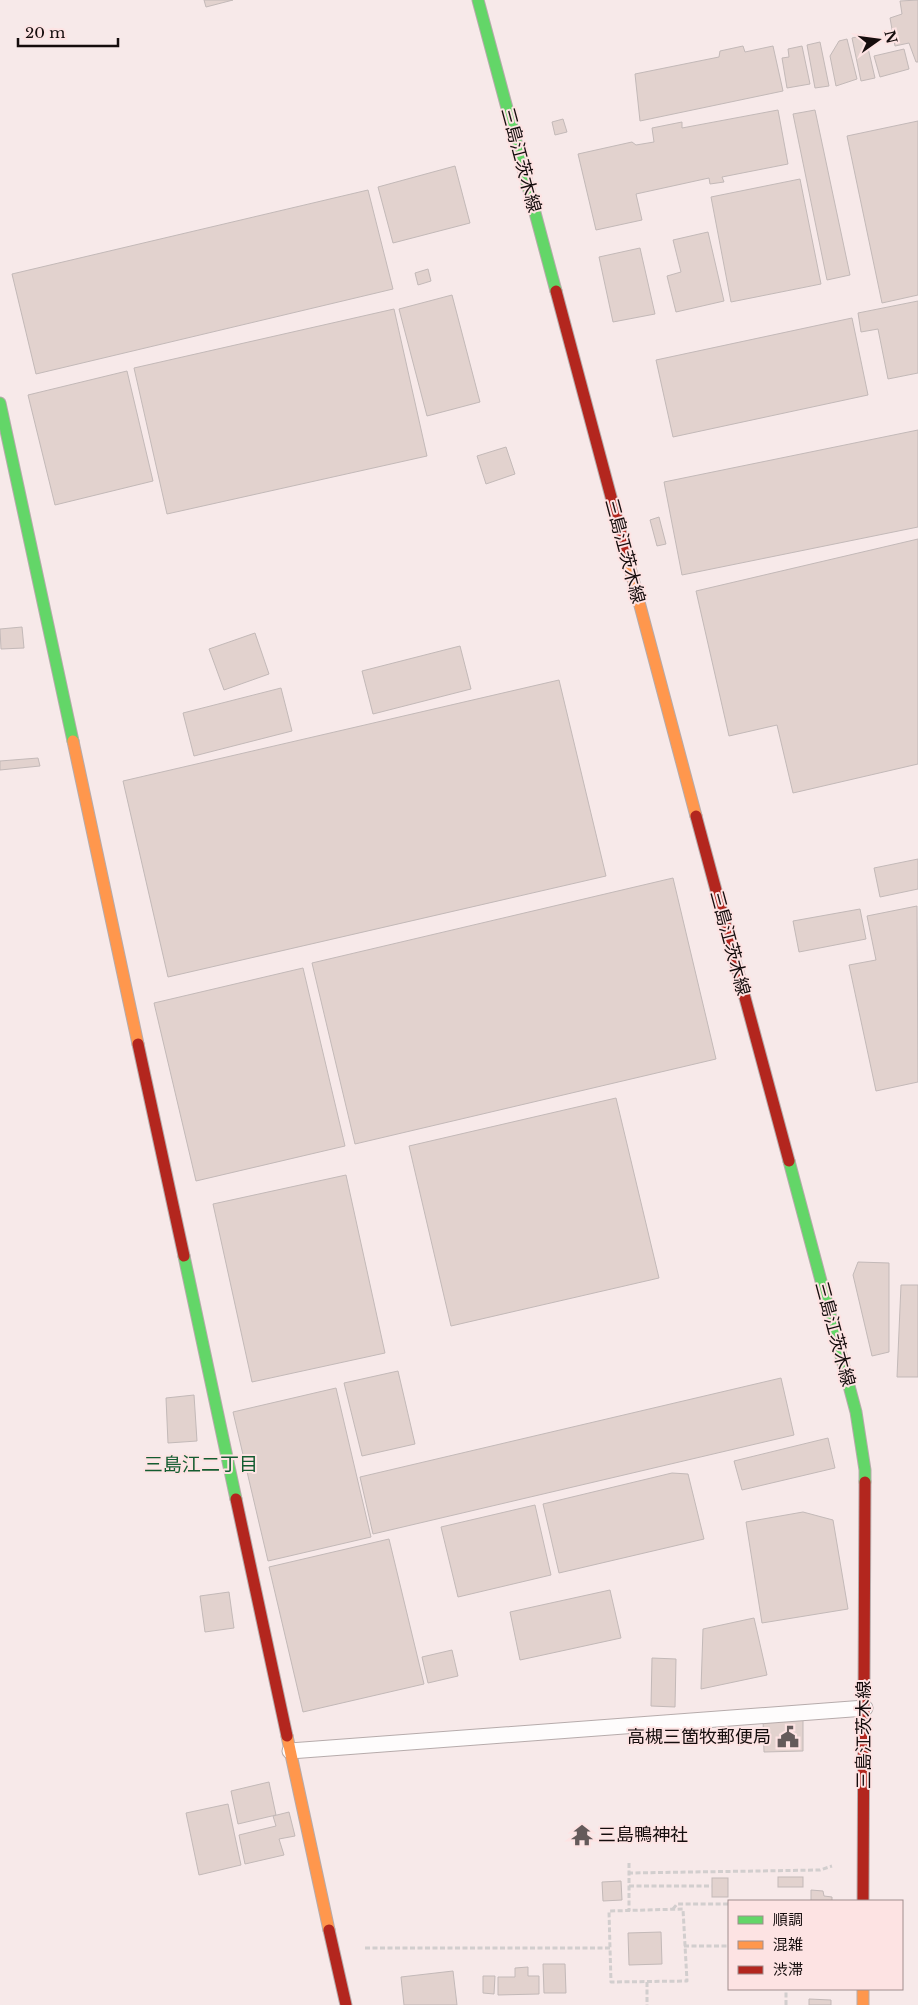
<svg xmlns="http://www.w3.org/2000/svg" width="918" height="2005" font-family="'Libre Baskerville','Noto Sans JP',serif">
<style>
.building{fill:#e2d2ce;stroke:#c3b9b8}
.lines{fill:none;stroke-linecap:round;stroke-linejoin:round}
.lane-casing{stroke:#b6abab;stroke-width:17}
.fast-casing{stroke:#b6abab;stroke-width:13}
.slow-casing{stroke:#b6abab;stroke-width:13}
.jam-casing{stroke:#b6abab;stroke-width:13}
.path{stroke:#d2cece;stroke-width:3;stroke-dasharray:5 2.5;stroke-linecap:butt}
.lane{stroke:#fefcfc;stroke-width:15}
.fast{stroke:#63d668;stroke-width:11}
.slow{stroke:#ff974d;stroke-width:11}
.jam{stroke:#b3261e;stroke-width:11}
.labels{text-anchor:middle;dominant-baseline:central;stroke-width:4;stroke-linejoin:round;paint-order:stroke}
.street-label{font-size:18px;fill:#150d0d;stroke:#fde3e3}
.poi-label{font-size:18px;fill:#150d0d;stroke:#fde3e3;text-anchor:end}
.neighbourhood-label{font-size:19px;fill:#135c30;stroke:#fde3e3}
</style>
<rect width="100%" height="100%" fill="#f7e9e9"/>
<g class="building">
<path d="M204,0H233L206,7Z"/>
<path d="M918,0V62H916L909,43L895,46L890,18L902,14L900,1Z"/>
<path d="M865,35L875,78L861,81L852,38Z"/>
<path d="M847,39L857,79L836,86L830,56L839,41Z"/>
<path d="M820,42L829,86L815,88L807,45Z"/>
<path d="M743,46L745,52L773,46L783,91L640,121L635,74L719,57L720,51Z"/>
<path d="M802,46L810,84L787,88L782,58L789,57L788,49Z"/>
<path d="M904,49L909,69L880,77L874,56Z"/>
<path d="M778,110L788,164L722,177L724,182L710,184L709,178L636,194L642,220L596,230L578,154L632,142L636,145L654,142L652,128L682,122V128Z"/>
<path d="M815,110L850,275L827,280L793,114Z"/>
<path d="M563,119L567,132L555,135L552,122Z"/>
<path d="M918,121V295L882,303L847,136Z"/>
<path d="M455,166L470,223L393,243L378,187Z"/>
<path d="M800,179L821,284L731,302L711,197Z"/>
<path d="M368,190L393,289L36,374L12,274Z"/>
<path d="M708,232L724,301L676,312L667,276L681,272L673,240Z"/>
<path d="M640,248L655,314L613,322L599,257Z"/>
<path d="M428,269L431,281L418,285L415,273Z"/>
<path d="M452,295L480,402L427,416L399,309Z"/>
<path d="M918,301V373L888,379L878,329L861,332L858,313Z"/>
<path d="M394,309L427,456L167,514L134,368Z"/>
<path d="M852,318L868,395L673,437L656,360Z"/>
<path d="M127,371L153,481L55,505L28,395Z"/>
<path d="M918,430V527L682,575L664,482Z"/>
<path d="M506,447L515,474L486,484L477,456Z"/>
<path d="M659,517L666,544L657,546L650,520Z"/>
<path d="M918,539V764L793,793L777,725L729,736L696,591Z"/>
<path d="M22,627L24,648L1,649L0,629Z"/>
<path d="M255,633L269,674L224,690L209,649Z"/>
<path d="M460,646L471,689L373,714L362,671Z"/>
<path d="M559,680L606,876L168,977L123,781Z"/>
<path d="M281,688L292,731L194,756L183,713Z"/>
<path d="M38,758L40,766L0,770V761Z"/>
<path d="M918,859V889L880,897L874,868Z"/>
<path d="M673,878L716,1059L355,1144L312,963Z"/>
<path d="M917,906L918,1082L876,1091L849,965L876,960L867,916Z"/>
<path d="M860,909L866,939L799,952L793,921Z"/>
<path d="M303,968L345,1146L196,1181L154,1003Z"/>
<path d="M616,1098L659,1278L451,1326L409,1146Z"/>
<path d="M346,1175L385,1353L252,1382L213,1204Z"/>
<path d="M858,1262L889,1263V1352L872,1356L853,1275Z"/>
<path d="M901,1285H918V1377H897Z"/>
<path d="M398,1371L415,1444L362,1456L344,1383Z"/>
<path d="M781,1378L794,1435L373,1534L360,1477Z"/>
<path d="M336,1388L371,1537L268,1561L233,1412Z"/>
<path d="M194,1395L197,1441L168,1443L166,1398Z"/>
<path d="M828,1438L835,1468L742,1490L734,1461Z"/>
<path d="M672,1473L688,1474L704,1539L559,1573L543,1504Z"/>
<path d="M535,1505L551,1575L458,1597L441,1527Z"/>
<path d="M803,1512L833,1520L848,1609L762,1623L746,1522Z"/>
<path d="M389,1539L424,1684L303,1712L269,1567Z"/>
<path d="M610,1590L621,1638L520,1660L510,1612Z"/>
<path d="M229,1592L234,1628L205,1632L200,1596Z"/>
<path d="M754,1618L767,1675L701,1689L703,1629Z"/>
<path d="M452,1650L458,1676L428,1683L422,1657Z"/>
<path d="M652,1658L676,1659L675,1707L651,1706Z"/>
<path d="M803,1718V1751L764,1752L763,1719Z"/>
<path d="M269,1782L276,1815L238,1824L231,1791Z"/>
<path d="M228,1804L241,1865L199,1875L186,1813Z"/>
<path d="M289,1812L295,1836L279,1839L284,1855L245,1864L239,1835L276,1826L273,1816Z"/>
<rect x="778" y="1877" width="25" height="10"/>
<rect x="712" y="1878" width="16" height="19"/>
<path d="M621,1881L622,1900L603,1901L602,1882Z"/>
<path d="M811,1890L823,1891L824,1896L832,1897V1901H811Z"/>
<path d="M661,1932L662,1964L629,1965L628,1933Z"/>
<path d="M543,1964H565L566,1993H544Z"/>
<path d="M528,1967V1976H539V1994L498,1995V1977H515V1968Z"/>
<path d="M453,1971L457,2005H404L401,1977Z"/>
<path d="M483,1976H495L494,1994L483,1993Z"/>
<path d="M809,1999L831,2000V2005H809Z"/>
</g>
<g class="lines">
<g class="lane-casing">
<path id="lane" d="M290,1751L865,1708"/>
</g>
<g class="fast-casing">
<g id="fast">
<path d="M478,0L556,291"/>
<path d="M0,403L73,741"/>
<path d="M789,1161L856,1412L865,1470V1482"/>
<path d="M184,1256L236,1499"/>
</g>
</g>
<g class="slow-casing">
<g id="slow">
<path d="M626,553L696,816"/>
<path d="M73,741L138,1044"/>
<path d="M287,1736L329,1930"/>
<path d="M863,1989V2005"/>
</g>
</g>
<g class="jam-casing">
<g id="jam">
<path d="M556,291L626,553"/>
<path d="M696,816L789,1161"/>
<path d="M138,1044L184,1256"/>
<path d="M236,1499L287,1736"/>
<path d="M863,1901L865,1482"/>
<path d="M329,1930L346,2005"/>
</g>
</g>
<g class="path">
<path d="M629,1863V1911"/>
<path d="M628,1873L820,1870L832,1866"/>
<path d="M629,1886H712"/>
<path d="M673,1909L677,1904H729"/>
<path d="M684,1946H729"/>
<path d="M365,1948H610L611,1982L687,1981L683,1909L609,1911L610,1948"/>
<path d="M647,1982V2005"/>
<path d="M786,2005V1989"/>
</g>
<use href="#lane" class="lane"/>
<use href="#fast" class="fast"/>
<use href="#slow" class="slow"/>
<use href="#jam" class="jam"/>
</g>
<defs>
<g id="civic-bare" transform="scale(1.725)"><path d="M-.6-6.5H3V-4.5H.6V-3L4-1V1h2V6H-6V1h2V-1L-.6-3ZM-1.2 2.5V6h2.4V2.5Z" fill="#645a5a" stroke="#fde3e3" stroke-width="2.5" paint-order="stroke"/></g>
<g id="temple-bare" transform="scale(1.725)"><path d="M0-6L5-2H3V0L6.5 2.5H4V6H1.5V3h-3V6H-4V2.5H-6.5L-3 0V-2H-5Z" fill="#645a5a" stroke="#fde3e3" stroke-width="2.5" paint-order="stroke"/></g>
</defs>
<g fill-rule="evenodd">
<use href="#civic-bare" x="788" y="1737"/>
<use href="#temple-bare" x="582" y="1835"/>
</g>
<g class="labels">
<g class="street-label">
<text transform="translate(521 160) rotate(75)">三島江茨木線</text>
<text transform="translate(625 551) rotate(75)">三島江茨木線</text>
<text transform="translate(730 943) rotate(75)">三島江茨木線</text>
<text transform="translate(835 1334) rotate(75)">三島江茨木線</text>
<text transform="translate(864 1735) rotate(-90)">三島江茨木線</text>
</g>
<g class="poi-label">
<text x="771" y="1737">高槻三箇牧郵便局</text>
<text x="598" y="1835" text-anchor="start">三島鴨神社</text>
</g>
<g class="neighbourhood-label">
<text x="201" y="1464">三島江二丁目</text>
</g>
</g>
<rect x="728" y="1900" width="175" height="90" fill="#fde3e3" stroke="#a08d8d"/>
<rect x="738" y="1916" width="25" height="8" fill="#63d668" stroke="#a08d8d"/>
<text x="773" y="1925" font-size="15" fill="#150d0d">順調</text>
<rect x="738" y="1941" width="25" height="8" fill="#ff974d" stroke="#a08d8d"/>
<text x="773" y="1950" font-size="15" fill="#150d0d">混雑</text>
<rect x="738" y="1966" width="25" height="8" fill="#b3261e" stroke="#a08d8d"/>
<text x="773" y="1975" font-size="15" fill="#150d0d">渋滞</text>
<g transform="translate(878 40) rotate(76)" stroke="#fde3e3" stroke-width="4" paint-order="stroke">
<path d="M0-4L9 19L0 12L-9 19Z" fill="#150d0d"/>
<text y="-8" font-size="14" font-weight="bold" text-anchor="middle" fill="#150d0d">N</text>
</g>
<path d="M18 38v8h100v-8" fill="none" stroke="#150d0d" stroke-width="2.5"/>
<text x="25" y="38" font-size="15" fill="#150d0d" stroke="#fde3e3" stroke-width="4" paint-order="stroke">20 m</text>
</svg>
